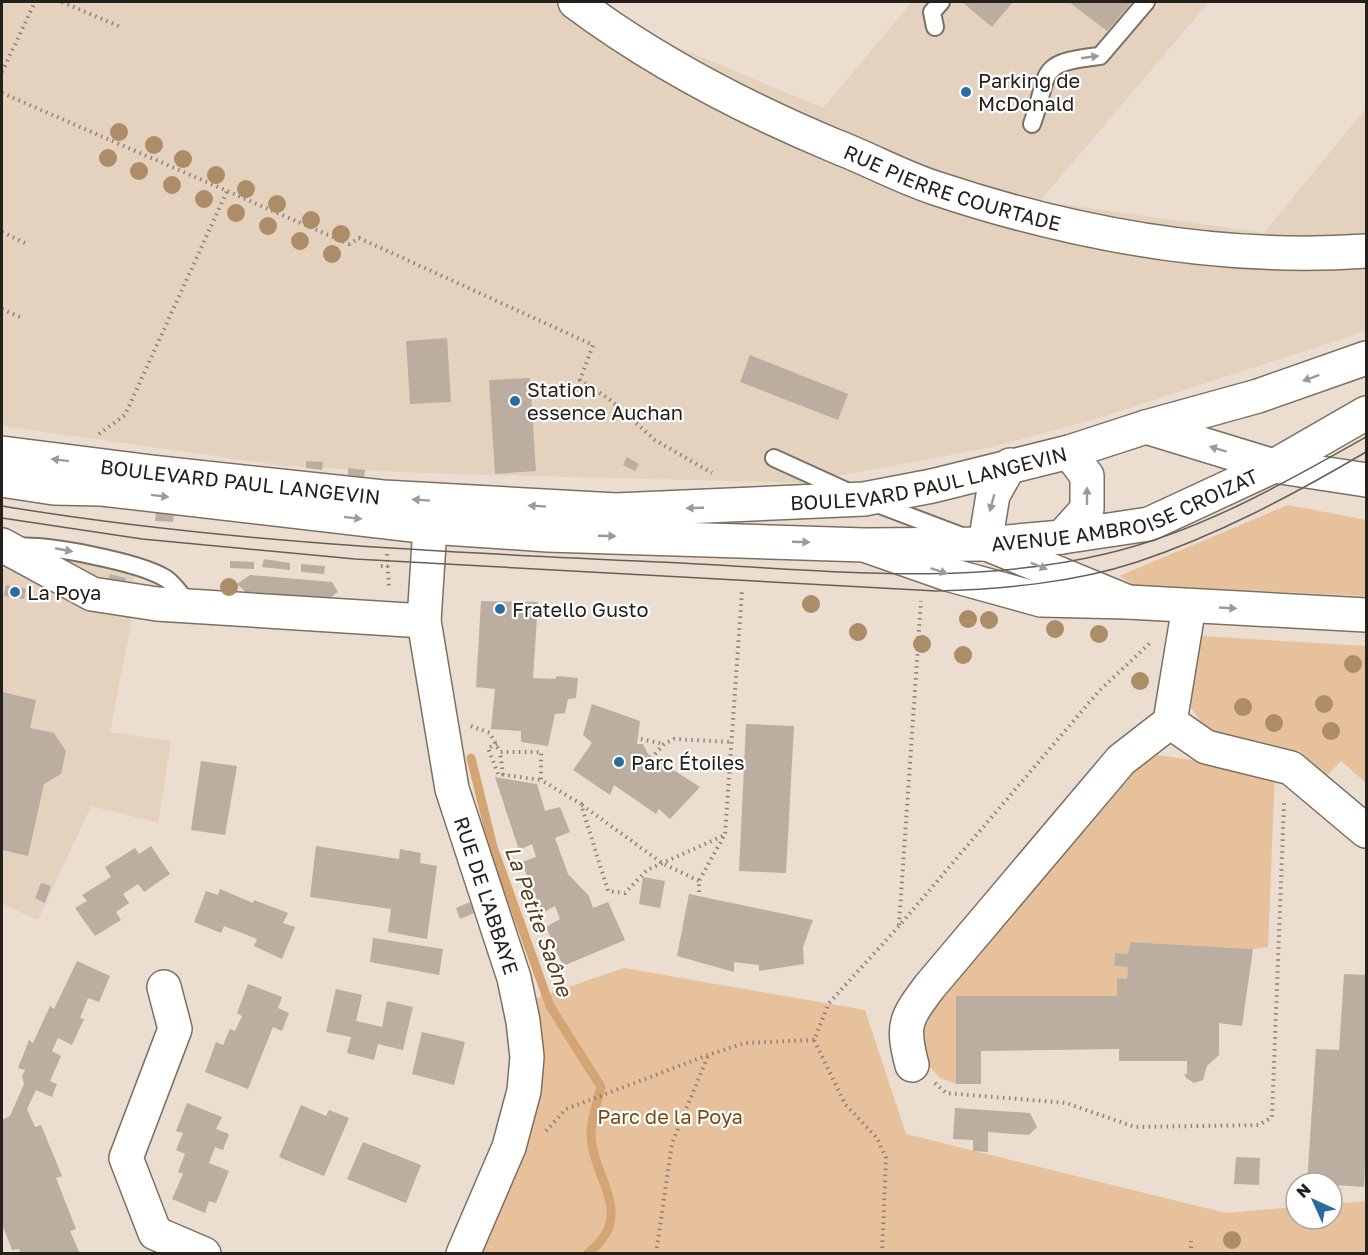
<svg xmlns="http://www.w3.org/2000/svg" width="1368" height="1255" font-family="'Golos Text',sans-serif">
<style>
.built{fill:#e5d2be}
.green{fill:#e6c19b}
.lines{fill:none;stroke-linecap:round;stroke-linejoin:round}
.stream{stroke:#d3a575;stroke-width:9}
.building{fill:#bbada0}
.service-casing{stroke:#7c7063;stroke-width:20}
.minor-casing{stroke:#7c7063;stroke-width:36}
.tertiary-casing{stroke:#7c7063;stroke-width:36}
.secondary-casing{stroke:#7c7063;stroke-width:36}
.path{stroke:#8c8278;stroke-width:4;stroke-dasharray:1.5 4.5;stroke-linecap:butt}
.service{stroke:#fff;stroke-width:16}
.minor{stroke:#fff;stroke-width:33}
.tertiary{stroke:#fff;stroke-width:33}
.secondary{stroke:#fff;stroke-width:33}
.tram{stroke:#675f57;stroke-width:1.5}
.tree{fill:#ac8d68}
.oneway{fill:#9d9b98}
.poi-dot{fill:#2a6ba1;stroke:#fff;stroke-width:2}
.labels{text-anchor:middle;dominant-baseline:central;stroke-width:4.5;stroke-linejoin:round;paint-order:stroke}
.poi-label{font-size:20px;fill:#25201b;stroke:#fff;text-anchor:start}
.street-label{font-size:20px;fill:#25201b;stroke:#fff}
.park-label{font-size:20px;fill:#784c13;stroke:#fff}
.water-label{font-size:21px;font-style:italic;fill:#5d3d18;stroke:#fff}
</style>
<rect width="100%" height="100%" fill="#ebddcf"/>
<g class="built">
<path d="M2,2H593L621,23L823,108L912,2H1209L1040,201L1264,233L1366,108V331L1105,416L993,447L800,483L418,473L286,466L2,426Z"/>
<path d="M2,539L135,560L132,618L110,732L171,741L158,823L91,806L38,920L2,904Z"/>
</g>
<g class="green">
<path d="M1288,505L1366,520V596L1134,585L1119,576Z"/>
<path d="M1201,636L1366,646V783L1341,761L1325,777L1300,751L1225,739L1203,725L1185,699Z"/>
<path d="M1157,755L1275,772L1268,947L1253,949L1130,942L1128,954H1115L1114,966L1128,967L1127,979L1117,978V996H956V1084L940,1078L918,1053L922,1007L1140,760Z"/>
<path d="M624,968L865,1010L906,1134L1226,1213L1296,1207V1219H1332V1204L1366,1201V1253L482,1254L530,1118L528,1001Z"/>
</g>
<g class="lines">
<path class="stream" d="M471,758L493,847L550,1006L601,1087C598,1101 591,1118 591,1133C591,1179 639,1215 587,1254"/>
</g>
<g class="building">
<path d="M962,2H1013L992,27Z"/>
<path d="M1069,2H1132L1107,31Z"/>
<path d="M447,338L451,402L410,404L406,341Z"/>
<path d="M750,355L848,394L838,420L740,382Z"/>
<path d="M530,378L536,471L495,474L489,380Z"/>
<path d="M627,457L639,464L635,471L623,465Z"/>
<path d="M306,461L323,462L322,470L306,468Z"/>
<path d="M348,468L365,470L364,477L348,475Z"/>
<path d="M156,513L174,515L173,522L155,521Z"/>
<path d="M264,559L290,563V570L262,567Z"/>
<path d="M230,561L254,562V569L230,568Z"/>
<path d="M301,564L325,566L324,574L301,572Z"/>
<path d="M110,574L126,578L125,585L108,580Z"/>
<path d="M250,575L332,582L338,592L327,600L248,594L237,584Z"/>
<path d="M6,585L26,589L24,599L4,596Z"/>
<path d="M481,601L538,602L533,678L555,679L557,676L578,678L576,698L568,699L565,713L555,714L548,746L521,742V731L491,729L495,689L476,687Z"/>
<path d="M2,692L36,700L30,728L54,733L66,751L61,774L44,784L28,856L2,850Z"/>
<path d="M592,704L640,721L637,744H643L648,754L700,787L670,819L659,809L656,814L614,785L610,795L573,770L592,743L583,735Z"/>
<path d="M746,724L794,726L786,873L739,871Z"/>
<path d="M201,761L237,766L225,835L191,830Z"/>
<path d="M495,777L537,784L545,811L560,807L570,832L555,838L568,874L589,896L593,908L608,902L625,940L563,966L546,927L560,919L555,906L541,914L522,862L536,857L532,844L519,850Z"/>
<path d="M151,846L170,874L144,892L138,884L123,894L129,903L116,912L121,920L95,936L75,908L87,901L82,895L111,877L105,867L135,848L139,854Z"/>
<path d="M316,846L399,859L400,849L421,853L420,863L437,866L427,939L388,932L391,909L310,897Z"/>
<path d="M643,877L665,881L660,908L639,904Z"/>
<path d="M41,883L51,886L45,903L35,898Z"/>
<path d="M220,889L253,903L254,900L288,913L283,923L295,927L282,959L254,946L257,939L224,926L221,933L194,922L206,891L218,895Z"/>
<path d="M689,894L813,920L803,947L804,964L759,971V965L734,962V972L677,956Z"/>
<path d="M470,902L474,913L460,919L456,908Z"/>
<path d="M373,938L443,949L439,975L370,962Z"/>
<path d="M1130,942L1253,949L1242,1026L1219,1023V1055L1207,1066L1203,1080L1194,1083L1186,1078L1184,1074H1187V1061H1119V1049L981,1051V1084H956V996H1117V978L1127,979L1128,967L1114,966L1115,953L1128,954Z"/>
<path d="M77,961L110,976L99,1002L88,998L80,1018L84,1019L72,1045L58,1038L52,1051L61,1056L50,1081L57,1084L52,1097L36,1090L27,1109L35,1127L41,1125L62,1176L56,1178L76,1229L70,1231L80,1254H21L19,1249L12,1250L2,1224V1120L10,1116L24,1084L22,1076L25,1070L18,1068L29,1040L33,1043L50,1006L54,1009Z"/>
<path d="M1344,974L1366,975V1137L1364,1187L1307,1183L1316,1049L1339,1050Z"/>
<path d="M248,984L282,997L278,1008L289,1013L282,1031L273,1027L248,1089L205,1072L216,1042L223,1045L230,1029L235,1031L242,1016L237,1013Z"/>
<path d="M336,989L362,995L356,1021L382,1027L387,1001L413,1007L403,1050L378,1044L374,1060L347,1053L351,1037L326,1032Z"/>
<path d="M422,1032L465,1042L454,1085L412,1074Z"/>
<path d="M187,1103L222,1117L216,1129L229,1134L223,1150L215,1147L209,1163L229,1171L216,1203L209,1201L205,1213L172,1199L183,1174L178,1172L185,1154L176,1150L183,1133L176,1131Z"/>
<path d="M301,1105L326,1116L329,1110L349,1118L324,1176L279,1157Z"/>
<path d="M955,1108L1030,1113L1037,1127L1029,1135L988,1132V1152L973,1151V1140L953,1139Z"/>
<path d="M363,1142L421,1165L406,1203L347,1179Z"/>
<path d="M1236,1157L1260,1158L1259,1185L1234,1184Z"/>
</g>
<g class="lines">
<g class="service-casing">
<g id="service">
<path d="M935,27L932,12L941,2"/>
<path d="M1032,124C1051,71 1035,63 1100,56L1146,2"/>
<path d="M774,458L864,499L959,535"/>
<path d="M16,547C47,544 138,562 165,578C174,583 182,597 190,605"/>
</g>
</g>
<g class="minor-casing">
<g id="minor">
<path id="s1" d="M575,2C654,61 744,108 835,146C869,159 901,177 935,188C1073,234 1222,261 1366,251"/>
<path id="s2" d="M456,515L430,527L424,621L452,789L514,978L523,1021L527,1057L524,1091L509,1147L463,1254"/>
<path d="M1062,537L1087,509V476L1069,452"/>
<path d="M2,545L92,594L157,604L424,621"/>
<path d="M1189,606L1170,722L1206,747L1291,768L1366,831"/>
<path d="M164,987L175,1029L126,1158L155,1233L204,1254"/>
<path d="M912,1065C901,1024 906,1018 930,986L1121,760L1170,722"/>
</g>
</g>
<g class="tertiary-casing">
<g id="tertiary">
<path d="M1146,427L1258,396L1366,358"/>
<path d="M985,544L993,495L1010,465"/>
<path id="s3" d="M869,545L985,544L1062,537L1149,524L1274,466L1366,413"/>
<path d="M992,546L1128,602"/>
</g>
</g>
<g class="secondary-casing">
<g id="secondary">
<path id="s4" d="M2,453L152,472L383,497L616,510L864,499L932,486L1069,452L1146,427L1274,466L1366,480"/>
<path d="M2,480L54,488L102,489L430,527L548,535L864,545L947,574L1041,600L1128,602L1366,615"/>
</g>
</g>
<g class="path">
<path d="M62,2L121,27"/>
<path d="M2,72L35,2"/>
<path d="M2,93L349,244L359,238L593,345L580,380L609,399L655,440L712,473"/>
<path d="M2,232L27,244"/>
<path d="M2,309L22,318"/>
<path d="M99,434L125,415L227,191"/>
<path d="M387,554L389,588"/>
<path d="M381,566H388"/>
<path d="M471,726L490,733L500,752"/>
<path d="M641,739L664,744"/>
<path d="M497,744L488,748L498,774L541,780"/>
<path d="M655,754L664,744L674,739L732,742"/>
<path d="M503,775L500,752H541V780L581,804L608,891L625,893L647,870L725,835L742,591"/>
<path d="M582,805L662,863L699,881"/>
<path d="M699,892V881L724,836"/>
<path d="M899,925L921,601"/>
<path d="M935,1083L946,1093L1066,1103L1135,1127L1259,1125L1272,1117L1284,803"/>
<path d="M546,1131L566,1109L708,1055L745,1043L814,1040"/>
<path d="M656,1254L672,1143L708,1056"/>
<path d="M882,1254L886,1158L877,1138L845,1104L814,1040L829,1003L899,926L1099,691L1150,643"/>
<path d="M1191,1254V1241"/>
</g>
<use href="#service" class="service"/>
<use href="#minor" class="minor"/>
<use href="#tertiary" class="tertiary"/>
<use href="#secondary" class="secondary"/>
<g class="tram">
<path d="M2,506C219,542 438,552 658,562C806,568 959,589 1105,554C1199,532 1283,484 1366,437"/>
<path d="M2,518L142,539L355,559L936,591C1003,589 1073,583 1137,562C1218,535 1293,495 1366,452"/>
</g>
</g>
<g class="tree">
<circle cx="119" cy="132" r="9"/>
<circle cx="154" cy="145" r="9"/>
<circle cx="108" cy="158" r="9"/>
<circle cx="183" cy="159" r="9"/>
<circle cx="139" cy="171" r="9"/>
<circle cx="216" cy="175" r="9"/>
<circle cx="172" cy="185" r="9"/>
<circle cx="246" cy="189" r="9"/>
<circle cx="204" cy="199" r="9"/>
<circle cx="277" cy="204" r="9"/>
<circle cx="236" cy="213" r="9"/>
<circle cx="311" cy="220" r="9"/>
<circle cx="268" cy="226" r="9"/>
<circle cx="341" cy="234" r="9"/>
<circle cx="300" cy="241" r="9"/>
<circle cx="332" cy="254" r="9"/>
<circle cx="229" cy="587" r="9"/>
<circle cx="811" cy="604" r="9"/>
<circle cx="968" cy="619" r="9"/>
<circle cx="989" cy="620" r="9"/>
<circle cx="1055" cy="629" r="9"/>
<circle cx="858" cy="632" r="9"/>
<circle cx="1099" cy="634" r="9"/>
<circle cx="922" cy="644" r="9"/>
<circle cx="963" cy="655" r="9"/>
<circle cx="1353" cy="664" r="9"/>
<circle cx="1140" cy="681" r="9"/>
<circle cx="1324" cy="704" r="9"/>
<circle cx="1243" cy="707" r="9"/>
<circle cx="1274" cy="723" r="9"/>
<circle cx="1331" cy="731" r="9"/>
<circle cx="1232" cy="1240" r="9"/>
</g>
<defs><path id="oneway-solid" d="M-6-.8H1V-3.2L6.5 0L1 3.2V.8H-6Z" transform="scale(1.5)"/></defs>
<g class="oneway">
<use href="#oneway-solid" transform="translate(1090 57) rotate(-8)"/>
<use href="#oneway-solid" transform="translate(1311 378) rotate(160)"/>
<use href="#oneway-solid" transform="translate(1218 449) rotate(-163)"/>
<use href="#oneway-solid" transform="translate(60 460) rotate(-173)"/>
<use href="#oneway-solid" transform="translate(160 496) rotate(7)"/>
<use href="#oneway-solid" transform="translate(1087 496) rotate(-90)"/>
<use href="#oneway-solid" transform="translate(421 500) rotate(-176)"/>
<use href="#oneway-solid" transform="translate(992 503) rotate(105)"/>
<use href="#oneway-solid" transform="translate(537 506) rotate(-177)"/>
<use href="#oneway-solid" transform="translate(695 508) rotate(178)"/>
<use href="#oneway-solid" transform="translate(353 518) rotate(6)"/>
<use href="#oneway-solid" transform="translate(607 536) rotate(2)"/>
<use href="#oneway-solid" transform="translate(801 542) rotate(2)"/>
<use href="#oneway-solid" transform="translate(64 550) rotate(11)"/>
<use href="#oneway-solid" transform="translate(1039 566) rotate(22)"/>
<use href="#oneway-solid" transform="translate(939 571) rotate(18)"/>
<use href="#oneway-solid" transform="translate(1228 608) rotate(3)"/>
</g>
<g class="poi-dot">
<circle cx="966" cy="92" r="6"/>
<circle cx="515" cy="401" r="6"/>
<circle cx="15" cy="592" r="6"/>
<circle cx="500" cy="609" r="6"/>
<circle cx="619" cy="762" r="6"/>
</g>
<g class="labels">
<g class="poi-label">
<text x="978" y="80">Parking de<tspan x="978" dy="23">McDonald</tspan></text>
<text x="527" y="389">Station<tspan x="527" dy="23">essence Auchan</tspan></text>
<text x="27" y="592">La Poya</text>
<text x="512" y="609">Fratello Gusto</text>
<text x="631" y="762">Parc Étoiles</text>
</g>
<g class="street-label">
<text stroke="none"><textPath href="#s1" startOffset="423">RUE PIERRE COURTADE</textPath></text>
<text stroke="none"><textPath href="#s4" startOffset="932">BOULEVARD PAUL LANGEVIN</textPath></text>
<text stroke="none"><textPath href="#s4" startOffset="240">BOULEVARD PAUL LANGEVIN</textPath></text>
<text stroke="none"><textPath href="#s3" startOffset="261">AVENUE AMBROISE CROIZAT</textPath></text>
<text stroke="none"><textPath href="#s2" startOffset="405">RUE DE L'ABBAYE</textPath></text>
</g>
<g class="park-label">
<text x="670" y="1116">Parc de la Poya</text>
</g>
<g class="water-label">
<text transform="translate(539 921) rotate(70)">La Petite Saône</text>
</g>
</g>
<rect width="1368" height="1255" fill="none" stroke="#25201b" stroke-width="6"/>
<g transform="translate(1314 1201) rotate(315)"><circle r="28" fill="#ffffff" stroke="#a8a6a4" stroke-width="1.5"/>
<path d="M0-4.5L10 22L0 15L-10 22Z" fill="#2a6ba1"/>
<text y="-9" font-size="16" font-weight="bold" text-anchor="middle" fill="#25201b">N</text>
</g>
</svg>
